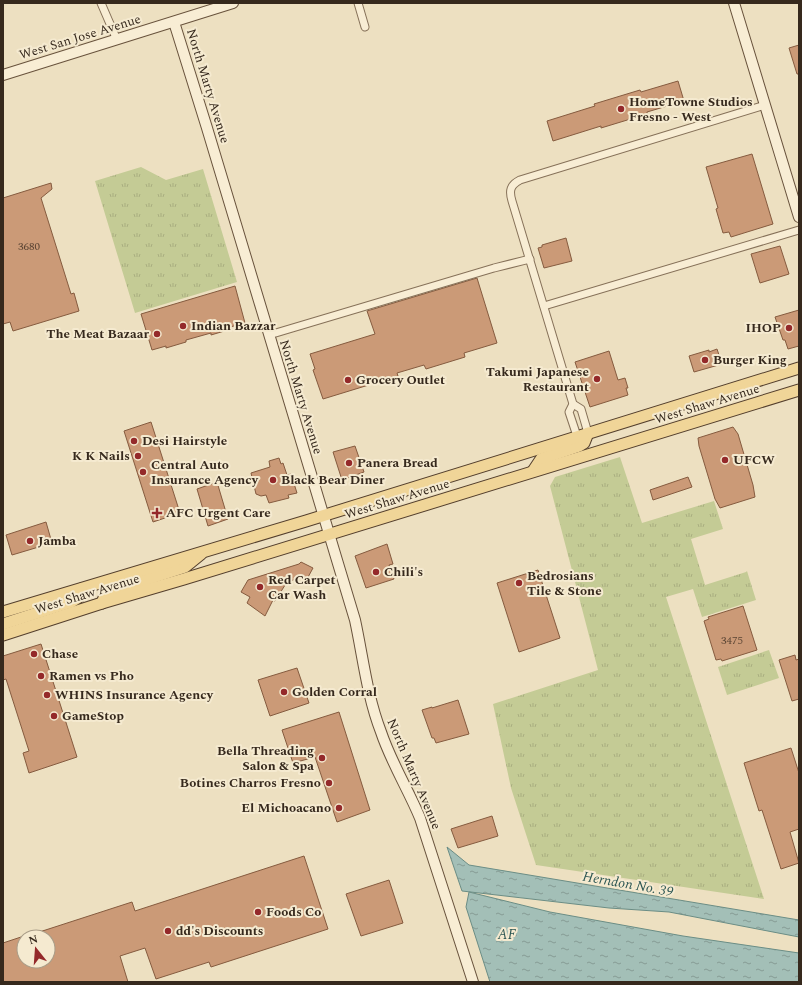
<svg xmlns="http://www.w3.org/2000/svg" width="802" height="985" font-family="Spectral,serif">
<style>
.grass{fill:url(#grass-tufts)}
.water{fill:url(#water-ripples);stroke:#6b8d85}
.building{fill:#cb9a77;stroke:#855b3f}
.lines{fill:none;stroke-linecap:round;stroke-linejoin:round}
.street-casing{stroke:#867159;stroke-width:9}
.secondary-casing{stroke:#68523c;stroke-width:12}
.primary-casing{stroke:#543f2d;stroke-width:13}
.street{stroke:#f8edd4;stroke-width:7}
.secondary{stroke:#f8edd4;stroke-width:10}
.primary{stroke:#f0d598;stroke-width:11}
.poi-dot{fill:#94292a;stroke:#f5ead0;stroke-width:1.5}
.labels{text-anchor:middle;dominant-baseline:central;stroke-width:4;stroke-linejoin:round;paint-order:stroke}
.number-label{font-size:11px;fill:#5b4534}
.street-label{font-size:13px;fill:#36291d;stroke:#f5ead0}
.poi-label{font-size:13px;font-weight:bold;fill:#36291d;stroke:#f5ead0;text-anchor:start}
.water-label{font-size:14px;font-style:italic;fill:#2c5653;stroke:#f5ead0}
</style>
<defs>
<pattern id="grass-tufts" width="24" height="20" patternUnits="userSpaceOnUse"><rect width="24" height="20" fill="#c4cb95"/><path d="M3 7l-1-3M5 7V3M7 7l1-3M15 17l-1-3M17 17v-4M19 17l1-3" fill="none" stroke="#a9ae80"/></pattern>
<pattern id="water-ripples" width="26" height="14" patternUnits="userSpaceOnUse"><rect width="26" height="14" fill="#a3bfb7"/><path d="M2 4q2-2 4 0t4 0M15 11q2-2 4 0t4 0" fill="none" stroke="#869b94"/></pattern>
</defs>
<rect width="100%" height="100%" fill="#ede0c1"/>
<g class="grass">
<path d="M141,167L166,180L203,169L237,282L135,313L95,181Z"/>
<path d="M620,457L642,523L714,501L723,529L691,539L705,585L746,572L747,571L756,600L702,617L693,589L666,597L764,899L536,865L511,788L493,704L598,670L550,486L555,477Z"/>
<path d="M769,650L779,678L727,695L718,667Z"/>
</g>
<g class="water">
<path d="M447,847L469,865L799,920V937L669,912L609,908L462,891Z"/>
<path d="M469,892L550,912L683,936L799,953V982H490L466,907Z"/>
</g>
<g class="building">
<path d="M799,45V74H797L789,48Z"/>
<path d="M678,81L684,101L647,112V114L601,128V126L553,141L547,121L595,106L594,104L640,90L641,92Z"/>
<path d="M752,154L773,224L731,237L729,232L723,233L716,209L718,208L706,167Z"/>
<path d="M51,183L52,189L41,198L71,294L74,293L79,311L13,331L10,322L3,324V198Z"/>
<path d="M566,238L572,261L544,268L538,248L542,247V245Z"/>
<path d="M780,246L789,274L760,283L751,254Z"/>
<path d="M477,278L497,343L464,353L465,357L426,369L424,365L397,373L398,376L323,399L313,370L315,369L310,354L375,334L367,311Z"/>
<path d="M235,286L245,323L230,327L231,329L211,335V333L186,340V342L166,348V346L152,350L141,314Z"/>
<path d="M799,310V346L788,349L785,340H783L775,317Z"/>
<path d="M717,349L722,364L694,372L689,356L709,350V352Z"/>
<path d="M609,351L618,380L625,378L628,388H626L628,395L590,407L575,362Z"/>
<path d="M151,422L180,513L153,522L124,431Z"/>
<path d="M733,427L738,434L753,485L755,497L720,508L715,499L699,446L698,438Z"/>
<path d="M355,446L364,472L342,480L333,452Z"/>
<path d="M279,458L281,464L283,463L287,475L291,474L297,493L288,495L289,498L269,503L266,495L261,496L256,494L251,473L270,467L269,461Z"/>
<path d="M688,477L692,487L653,500L650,490Z"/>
<path d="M217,482L228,519L208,526L197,489Z"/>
<path d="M46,522L52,543L12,555L6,535Z"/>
<path d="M387,544L393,564L389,565L394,579L366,588L355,556Z"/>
<path d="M301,562L313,568L307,579L302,577L287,582L275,601L273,600L265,616L247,603L250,597L241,592L248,580L299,564Z"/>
<path d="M538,570L560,638L519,652L497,583Z"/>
<path d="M743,606L757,650L722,661L721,659L716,660L704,621L709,619L708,617Z"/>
<path d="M41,644L77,757L29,773L23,753L29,751L6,679L3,680V656Z"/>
<path d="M795,655L796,660L799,659V699L792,701L779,660Z"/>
<path d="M297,668L309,703L270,716L258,680Z"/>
<path d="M458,700L469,734L436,743L434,738H432L422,710L432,707V708Z"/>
<path d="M339,712L370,810L337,822L315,757L293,763L282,730Z"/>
<path d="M791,748L799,773V829L790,832L799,863L781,869L762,810L759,811L744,763Z"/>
<path d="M492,816L498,836L458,848L451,829Z"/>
<path d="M304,856L328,929L211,967L209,962L156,979L145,948L120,956L128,982H3V943L24,936V961H48V937H27V936L132,902L135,911Z"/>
<path d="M389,880L403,923L361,936L346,894Z"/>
</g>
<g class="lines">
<g class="street-casing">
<g id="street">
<path d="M101,3L117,40"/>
<path d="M358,3L365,27"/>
<path d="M544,306L799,230"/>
<path d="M269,335L494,268L530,259"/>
<path d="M573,404L569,412L577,436"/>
<path d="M588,433L581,409L573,404L512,201C509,191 510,185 520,180L765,105"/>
</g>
</g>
<g class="secondary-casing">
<g id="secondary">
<path d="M734,3L799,217"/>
<path d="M174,22L207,128L355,620C363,657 367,696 381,732C391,762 408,789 420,818L473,982"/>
<path d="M3,75L233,3"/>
</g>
</g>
<g class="primary-casing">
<g id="primary">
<path d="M533,471L541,459L579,446L584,443L588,433"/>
<path d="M102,603L104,598L111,591L185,567L201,554"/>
<path d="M3,612L306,521L799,368"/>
<path d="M3,624L71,602L79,597L81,589"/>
<path d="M3,635L102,603L184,579L799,390"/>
</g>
</g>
<use href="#street" class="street"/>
<use href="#secondary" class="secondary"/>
<use href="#primary" class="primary"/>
</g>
<g class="poi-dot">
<circle cx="621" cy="109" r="4"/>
<circle cx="183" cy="326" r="4"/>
<circle cx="789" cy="328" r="4"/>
<circle cx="157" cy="334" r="4"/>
<circle cx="705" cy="360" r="4"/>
<circle cx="597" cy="379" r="4"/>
<circle cx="348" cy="380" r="4"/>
<circle cx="134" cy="441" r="4"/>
<circle cx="138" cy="456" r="4"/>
<circle cx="725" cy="460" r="4"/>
<circle cx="349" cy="463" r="4"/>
<circle cx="143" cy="472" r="4"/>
<circle cx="273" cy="480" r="4"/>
<path d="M155 507h4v4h4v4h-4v4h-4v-4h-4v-4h4z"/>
<circle cx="30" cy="541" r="4"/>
<circle cx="376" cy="572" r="4"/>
<circle cx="519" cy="583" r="4"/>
<circle cx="260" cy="587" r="4"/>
<circle cx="34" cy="654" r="4"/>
<circle cx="41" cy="676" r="4"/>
<circle cx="284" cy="692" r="4"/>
<circle cx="47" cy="695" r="4"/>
<circle cx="54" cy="716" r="4"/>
<circle cx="322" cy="758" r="4"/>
<circle cx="329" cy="783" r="4"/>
<circle cx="339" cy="808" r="4"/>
<circle cx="258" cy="912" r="4"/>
<circle cx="168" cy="931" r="4"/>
</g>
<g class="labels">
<g class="number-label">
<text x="29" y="246">3680</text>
<text x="732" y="640">3475</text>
</g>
<g class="street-label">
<text transform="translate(80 37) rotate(-17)">West San Jose Avenue</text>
<text transform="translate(208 86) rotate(73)">North Marty Avenue</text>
<text transform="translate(301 397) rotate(73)">North Marty Avenue</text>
<text transform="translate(707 404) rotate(-17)">West Shaw Avenue</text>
<text transform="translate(397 499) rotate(-17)">West Shaw Avenue</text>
<text transform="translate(87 594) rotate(-17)">West Shaw Avenue</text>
<text transform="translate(414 774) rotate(67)">North Marty Avenue</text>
</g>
<g class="poi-label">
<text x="629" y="102">HomeTowne Studios<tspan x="629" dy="15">Fresno - West</tspan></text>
<text x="191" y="326">Indian Bazzar</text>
<text x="781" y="328" text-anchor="end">IHOP</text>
<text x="149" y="334" text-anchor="end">The Meat Bazaar</text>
<text x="713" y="360">Burger King</text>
<text x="589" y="372" text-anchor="end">Takumi Japanese<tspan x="589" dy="15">Restaurant</tspan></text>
<text x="356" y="380">Grocery Outlet</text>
<text x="142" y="441">Desi Hairstyle</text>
<text x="130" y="456" text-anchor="end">K K Nails</text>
<text x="733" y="460">UFCW</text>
<text x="357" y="463">Panera Bread</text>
<text x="151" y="465">Central Auto<tspan x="151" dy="15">Insurance Agency</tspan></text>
<text x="281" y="480">Black Bear Diner</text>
<text x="166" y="513">AFC Urgent Care</text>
<text x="38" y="541">Jamba</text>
<text x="384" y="572">Chili's</text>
<text x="527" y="576">Bedrosians<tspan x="527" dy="15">Tile &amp; Stone</tspan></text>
<text x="268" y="580">Red Carpet<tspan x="268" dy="15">Car Wash</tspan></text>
<text x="42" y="654">Chase</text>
<text x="49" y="676">Ramen vs Pho</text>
<text x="292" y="692">Golden Corral</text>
<text x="55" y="695">WHINS Insurance Agency</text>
<text x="62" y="716">GameStop</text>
<text x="314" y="751" text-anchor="end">Bella Threading<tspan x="314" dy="15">Salon &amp; Spa</tspan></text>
<text x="321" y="783" text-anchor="end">Botines Charros Fresno</text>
<text x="331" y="808" text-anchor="end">El Michoacano</text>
<text x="266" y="912">Foods Co</text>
<text x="176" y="931">dd's Discounts</text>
</g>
<g class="water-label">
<text transform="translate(628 884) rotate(10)">Herndon No. 39</text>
<text x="507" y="934">AF</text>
</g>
</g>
<rect width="802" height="985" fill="none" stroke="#36291d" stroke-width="8"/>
<g transform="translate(36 949) rotate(343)"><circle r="19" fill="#f5ead0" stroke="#a99d88"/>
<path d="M0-3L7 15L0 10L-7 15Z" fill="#94292a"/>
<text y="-6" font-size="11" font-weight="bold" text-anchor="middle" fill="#36291d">N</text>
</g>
</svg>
